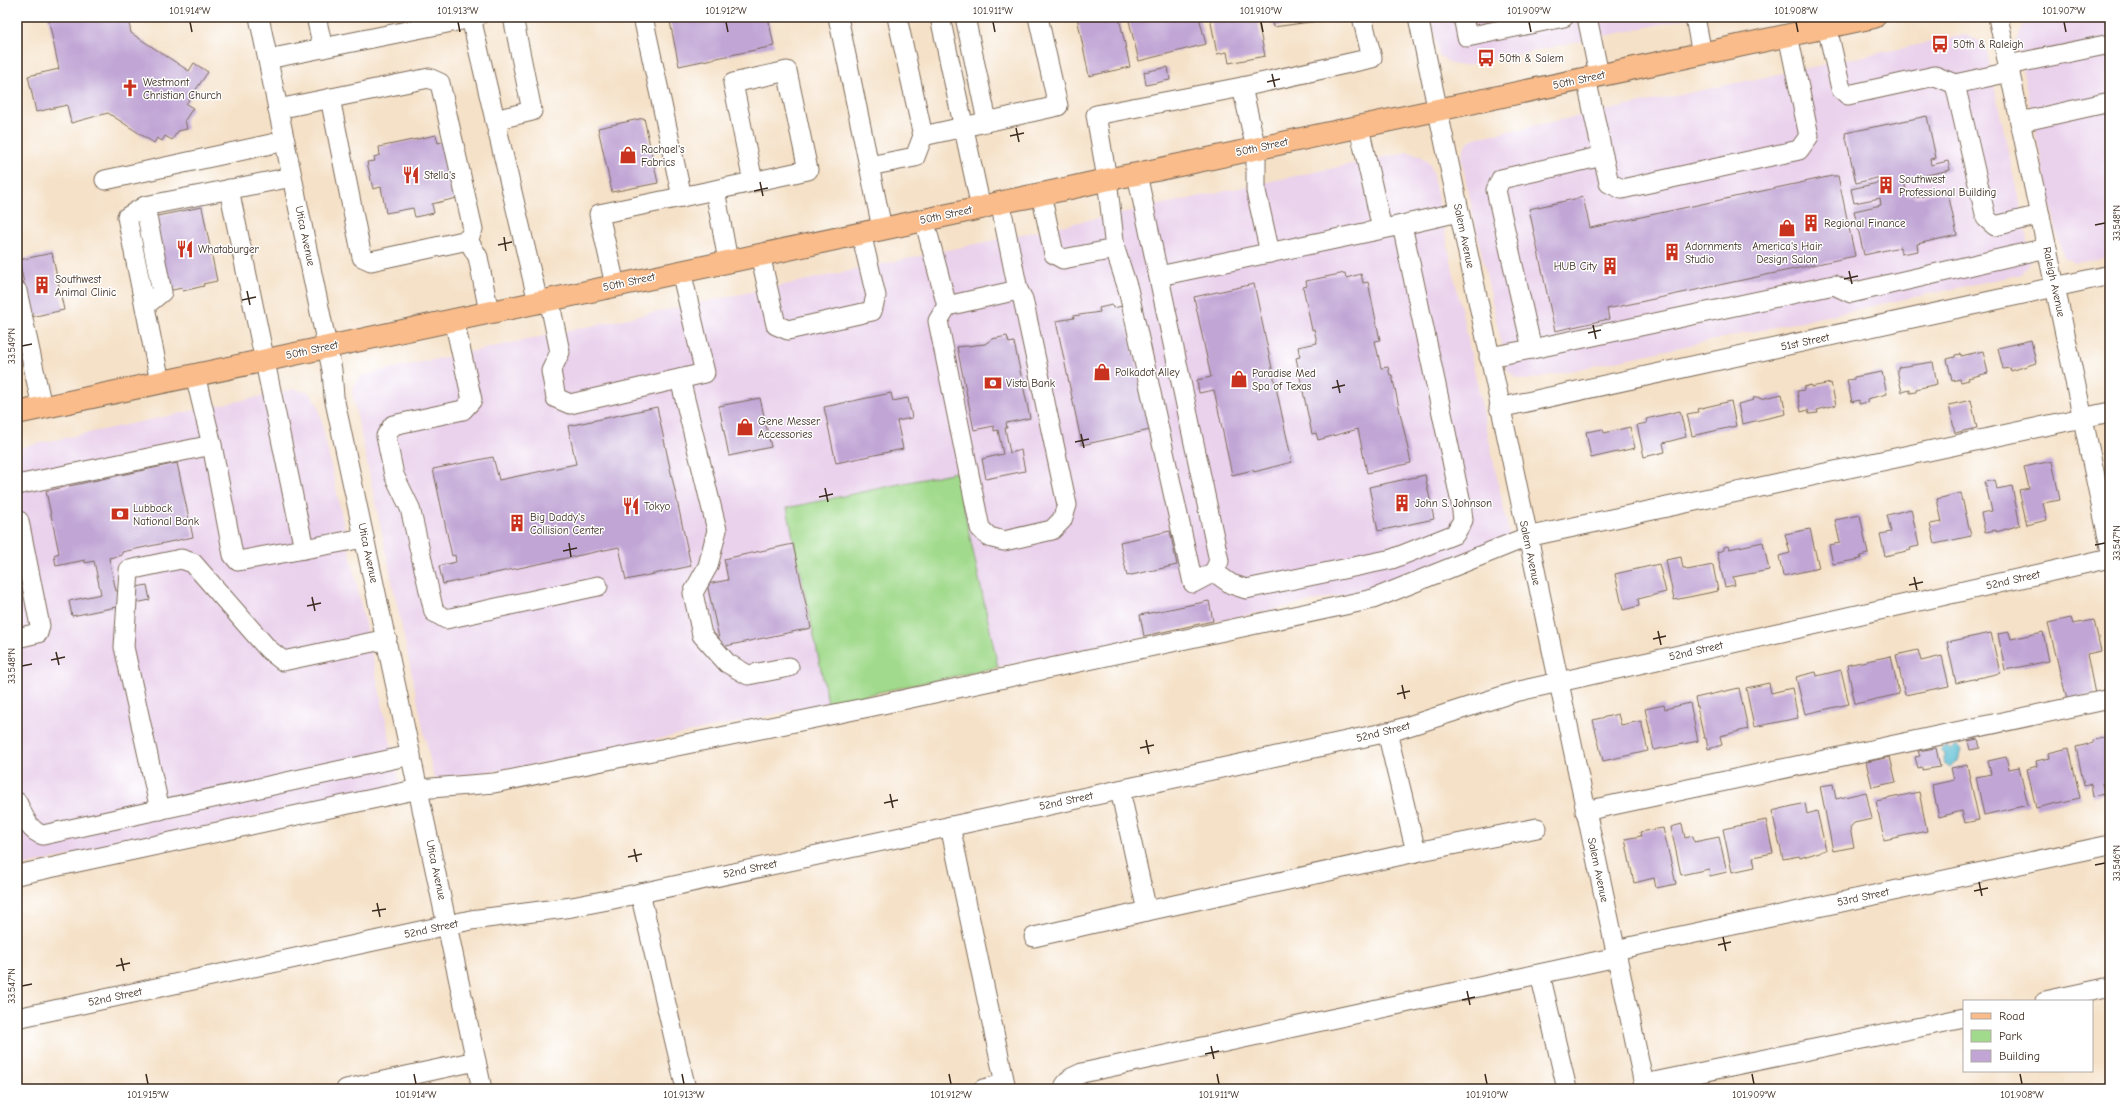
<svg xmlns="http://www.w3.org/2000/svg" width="2127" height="1106" font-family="'Comic Neue',sans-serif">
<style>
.built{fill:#ead1ec}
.green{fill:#a1da8c;stroke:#6e8255}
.water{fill:#53bad1;stroke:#477278}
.building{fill:#c1a6d5}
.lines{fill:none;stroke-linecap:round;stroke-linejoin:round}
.minor-casing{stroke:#7c6a59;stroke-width:21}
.major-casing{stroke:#7c6a59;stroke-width:24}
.minor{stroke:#fff;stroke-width:19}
.major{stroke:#f9bc8a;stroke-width:22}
.ticks{fill:none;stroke:#3b2a1e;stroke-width:1.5}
.labels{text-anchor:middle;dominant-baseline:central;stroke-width:3;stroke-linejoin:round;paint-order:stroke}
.poi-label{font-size:11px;fill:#3b2a1e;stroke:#fff;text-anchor:start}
.street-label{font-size:11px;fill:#3b2a1e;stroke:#fff}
.neatline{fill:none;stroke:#3b2a1e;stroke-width:1.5}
.ticks-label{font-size:10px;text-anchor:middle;fill:#3b2a1e}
</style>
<rect width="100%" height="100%" fill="#fff"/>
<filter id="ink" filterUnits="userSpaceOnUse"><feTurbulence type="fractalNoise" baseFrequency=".025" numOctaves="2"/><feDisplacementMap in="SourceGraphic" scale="8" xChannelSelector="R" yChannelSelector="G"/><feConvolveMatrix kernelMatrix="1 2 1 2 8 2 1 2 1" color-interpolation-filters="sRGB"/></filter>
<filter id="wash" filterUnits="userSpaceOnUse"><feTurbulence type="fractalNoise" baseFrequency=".012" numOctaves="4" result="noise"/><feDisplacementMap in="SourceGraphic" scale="16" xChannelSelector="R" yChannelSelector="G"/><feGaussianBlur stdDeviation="0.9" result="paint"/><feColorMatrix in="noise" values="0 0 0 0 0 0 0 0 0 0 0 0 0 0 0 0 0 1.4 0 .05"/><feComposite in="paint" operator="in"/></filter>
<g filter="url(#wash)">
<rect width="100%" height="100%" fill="#f5e1c7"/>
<g class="built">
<path d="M1431,17H1694L1463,66L1451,64L1439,55Z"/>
<path d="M2110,17V257L2076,263L2064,257L2059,243L2016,40L2024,25L2046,18Z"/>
<path d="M1965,35L1978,40L1987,52L2031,258L2029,264L2022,274L1527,380L1516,378L1507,370L1461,158L1465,146L1469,141L1475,138Z"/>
<path d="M1408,152L1420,155L1428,162L1431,167L1510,538L1371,589L998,667L956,472L787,508L828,703L525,767L434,779L352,392L355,383L361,376L366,374Z"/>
<path d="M295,389L310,393L318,405L400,786L17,867V448Z"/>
</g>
<path class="green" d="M956,472L998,667L828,703L787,508Z"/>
<path class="water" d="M1947,745L1950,749L1956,745L1961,750L1958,761L1948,766L1943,763L1945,755L1941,750Z"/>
<g id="blocks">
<g class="building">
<path d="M48,17H128L131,33L189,71L194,63L208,72L186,104L193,108L185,120L187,129L178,131L172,140L165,136L162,141L157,138L154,143L108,113L71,123L67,105L36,112L28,76L59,69Z"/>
<path d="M669,17H768L774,46L679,66Z"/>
<path d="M1077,17H1119L1130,67L1089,76Z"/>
<path d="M1128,17H1199L1206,44L1139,61Z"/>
<path d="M1210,17H1230L1231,22L1257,17L1265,56L1229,63L1227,52L1217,54Z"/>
<path d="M1271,17H1341V18L1273,27Z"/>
<path d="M1168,67L1170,80L1146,85L1144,72Z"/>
<path d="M1927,116L1936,158L1930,159L1931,165L1948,161L1950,170L1904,180L1907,196L1913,195L1914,198L1937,193L1936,190L1947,188L1957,235L1917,244L1918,251L1901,254L1900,247L1864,255L1854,211L1881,205L1880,198L1854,203L1851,189L1882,182L1881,177L1856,183L1845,133Z"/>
<path d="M644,118L658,183L612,192L598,128Z"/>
<path d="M436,135L438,143L445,141L457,198L432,204L434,213L415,217L413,208L386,213L381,187L373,189L367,162L375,161L374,157L380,155L379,147Z"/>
<path d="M1832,176H1838L1855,256L1607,309L1609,319L1555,331L1529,209L1583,197L1590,228Z"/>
<path d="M202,207L217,281L203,284L204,286L183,291L182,288L168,291L152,217Z"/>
<path d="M52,253L64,310L31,317L19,260Z"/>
<path d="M1345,273L1346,278L1361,274L1363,283L1368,282L1380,340L1375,341L1381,368L1388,367L1390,375H1392L1411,463L1367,473L1358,429L1318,440L1316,433L1312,434L1296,358L1300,357L1298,347L1317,343L1314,329L1312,330L1303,287L1307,286L1306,281Z"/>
<path d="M1254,284L1292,462L1254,472L1253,470L1232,475L1214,390L1199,393L1197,380L1211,377L1194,297Z"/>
<path d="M1112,305L1113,308L1123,306L1150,430L1082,445L1056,321L1074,318L1073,316L1100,312L1099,308Z"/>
<path d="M1007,336L1009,343L1014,342L1030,418L1006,423L1007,428H1005L1010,453L1021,450L1025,471L986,479L982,459L1003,454L998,430L994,431V426L974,430L957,347L985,344L992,339Z"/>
<path d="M2031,340L2036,363L2011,371L2010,368L2003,369L1998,348Z"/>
<path d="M1983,351L1988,373L1968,378L1969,380L1961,382L1960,379L1952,381L1947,359L1955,357V355L1961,354V356Z"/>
<path d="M1933,362L1937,384L1916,389V392L1910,393V390L1902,392L1897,370L1899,367Z"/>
<path d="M1882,372L1887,394L1867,399L1868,402L1859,404V400L1852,402L1847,380L1854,379V377Z"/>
<path d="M1831,383L1836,405L1817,410L1818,413L1809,414L1808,410L1801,412L1797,391L1804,390V387L1811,385V387Z"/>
<path d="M891,393L893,401L908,398L912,418L897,421L903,449L836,463L824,407Z"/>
<path d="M1782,394L1786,414L1742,424L1738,404L1754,400L1753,398L1759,397L1760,399Z"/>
<path d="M760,398L771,447L729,456L719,406Z"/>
<path d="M1971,400L1977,428L1955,433L1949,405Z"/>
<path d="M1731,401L1736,426L1692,436L1687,414L1698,412L1697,409Z"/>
<path d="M657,407L691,566L626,580L619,547L443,584L439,566L456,562L455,555L452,556L433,469L493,457L499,480L576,464L568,426Z"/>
<path d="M1680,411L1686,437L1663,443L1665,452L1644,457L1637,425L1647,423L1646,419Z"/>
<path d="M1630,427L1635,448L1591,458L1586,432L1603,429L1604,433Z"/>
<path d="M2052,461L2060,500L2043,503L2047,520L2027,525L2019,490L2029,488L2024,467Z"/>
<path d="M177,463L193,537L122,552V555L109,558L116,591L147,585L150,600L72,616L69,601L101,594L94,561L85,563V560L56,566L54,555L59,553L46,491Z"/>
<path d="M1425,475L1434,519L1378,531L1369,487Z"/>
<path d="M1995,480L1997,489L2012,486L2020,525L1996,532V530L1985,532L1981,513L1992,511L1985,482Z"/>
<path d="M1961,493L1971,536L1935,544L1930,524L1942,522L1937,499Z"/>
<path d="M1911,509L1919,546L1910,548L1911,550L1885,556L1880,534L1891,532L1887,515Z"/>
<path d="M1860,515L1868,554L1860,556L1861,559L1833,564L1829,545L1840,543L1835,520Z"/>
<path d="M1810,529L1819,568L1783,576L1779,556L1790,553L1785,534Z"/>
<path d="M1170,531L1177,565L1127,576L1120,542Z"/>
<path d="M1763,542L1769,570L1733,577L1735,585L1725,587L1717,552L1724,550V547L1728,546L1729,549Z"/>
<path d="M793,544L811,628L721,647L707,584L728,580L724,559Z"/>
<path d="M1681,557L1683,568H1686L1687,570L1713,565L1718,591L1674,600L1666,560Z"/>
<path d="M1659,564L1666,592L1638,599L1639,606L1623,610L1615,574Z"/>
<path d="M1209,601L1213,621L1144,636L1140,615Z"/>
<path d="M2071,618L2073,624L2094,620L2101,651L2087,654L2095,694L2067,700L2048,623Z"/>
<path d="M2009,632L2011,639L2043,632L2049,661L2005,670L1998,634Z"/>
<path d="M1991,633L2000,673L1956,683L1947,642Z"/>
<path d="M1918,650L1921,661L1942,656L1949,686L1905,695L1896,655Z"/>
<path d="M1891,656L1899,694L1855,704L1847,665Z"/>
<path d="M1841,670L1849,704L1805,714L1796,677L1816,672L1817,676Z"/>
<path d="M1769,683L1771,693L1792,688L1798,718L1754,727L1746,688Z"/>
<path d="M1739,688L1748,729L1720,736L1722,745L1708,749L1706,738H1704L1695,698Z"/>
<path d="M1690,703L1698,741L1654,750L1645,709L1664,705L1665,709Z"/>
<path d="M1618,714L1621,725L1641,721L1648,751L1603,761L1593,720Z"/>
<path d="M2110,737V782L2102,783L2105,794L2093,796L2091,784L2084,786L2076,747L2093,743V740Z"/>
<path d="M1978,739L1980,748L1970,750L1968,741Z"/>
<path d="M1936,748L1940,767L1922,770V767L1918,768L1915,757L1920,756L1918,751Z"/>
<path d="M2069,748L2080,798L2036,808L2027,769L2037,766L2036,761L2049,758L2048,753Z"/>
<path d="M1890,757L1896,782L1872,787L1866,762Z"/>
<path d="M2006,757L2009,769L2019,767L2028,805L1984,815L1976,777L1991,774L1988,761Z"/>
<path d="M1967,765L1979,820L1965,823L1962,811L1939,817L1932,785L1954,780L1951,768Z"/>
<path d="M1833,784L1836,799L1866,792L1872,819L1854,823L1850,828L1854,847L1833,851L1820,786Z"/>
<path d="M1919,792L1927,831L1884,840L1876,801Z"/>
<path d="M1805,803L1807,814L1817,811L1826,850L1800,858L1799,856L1783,859L1772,811Z"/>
<path d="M1766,820L1773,853L1753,857L1755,867L1732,872L1723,829Z"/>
<path d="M1682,824L1685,838L1693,836L1694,842L1719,837L1727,872L1710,876L1709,869L1681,875L1671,827Z"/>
<path d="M1663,828L1676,884L1656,888L1654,878L1634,883L1625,839L1641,836L1640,832Z"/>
</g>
</g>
</g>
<g filter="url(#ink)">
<use href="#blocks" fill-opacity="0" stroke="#7c6a59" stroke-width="1"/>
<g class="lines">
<g class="minor-casing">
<g id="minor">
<path d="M259,17L332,370L334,397L482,1089"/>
<path d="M316,17L323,48"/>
<path d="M643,17L682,197"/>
<path d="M838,17L882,228"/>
<path d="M897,17L923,136"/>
<path d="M940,17L981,208"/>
<path d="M965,17L987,121"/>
<path d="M1418,17L1645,1089"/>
<path d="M1463,17L1467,37L1564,17"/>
<path d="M1587,17L1599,75"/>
<path d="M1695,17L1702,54"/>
<path d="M1998,17L2110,547"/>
<path d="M471,18L538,302"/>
<path d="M1827,27L1841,89L1848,95L1935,76L1955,84"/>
<path d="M268,59L477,17"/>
<path d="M2008,65L2110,44"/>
<path d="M2010,72L1955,84L1986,218L1995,226L2040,215"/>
<path d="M1242,87L1256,149V191L1270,253"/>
<path d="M278,109L429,78L440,83L473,229L468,240L371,261L362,257L330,98"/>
<path d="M495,120L532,111L513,17"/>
<path d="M2020,122L2110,102"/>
<path d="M1359,127L1382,229"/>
<path d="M1603,156L1609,183L1622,189L1799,150L1809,136L1788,35"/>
<path d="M869,166L915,157L923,136L1058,106L1038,17"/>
<path d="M105,180L285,141"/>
<path d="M229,189L304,549"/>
<path d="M715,190L808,170L787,71L733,83L753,182"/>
<path d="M1041,194L1054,254L1063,259L1115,249L1107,179L1096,115L1242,87L1372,58L1362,17"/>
<path d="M145,206L162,292L145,306"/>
<path d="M924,219L947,306L1018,290L1000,202"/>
<path d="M468,240L478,257L489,312"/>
<path d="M1115,249L1128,289L1193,583L1214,572L1219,561L1137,174"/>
<path d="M760,254L776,325L788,330L872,311L876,296L861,233"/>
<path d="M1159,276L1402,225"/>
<path d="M615,285L599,214L715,190L728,261"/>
<path d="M17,291L42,407"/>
<path d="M549,299L560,352L551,371L556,398L570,404L705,373L681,271"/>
<path d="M947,306L938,321L980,528L989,537L1004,541L1052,530L1062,520L1067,505L1023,299L1018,290"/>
<path d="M454,320L472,400L463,410L393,425L386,436L394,475L410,508L434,612L446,619L598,586"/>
<path d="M1532,349L1834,285L1851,293L2047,248"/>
<path d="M1489,357L1532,349L1496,190L1501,179L1603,156L1586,78"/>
<path d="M680,379L717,530L708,566L693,593L702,635L727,663L748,675L789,667"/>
<path d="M160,382L127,217L145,206L292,177"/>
<path d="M1499,408L2110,275"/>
<path d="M212,445L233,555L238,561L364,538"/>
<path d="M17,485L212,445L195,375"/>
<path d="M1214,572L1231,584L1246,589L1392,559L1455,534L1463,520L1461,503L1402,225L1459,212"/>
<path d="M17,638L38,633L40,626L19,521"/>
<path d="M1120,790L1147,911L1416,852L1387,732"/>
<path d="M17,802C23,814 28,831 43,835L411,755"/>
<path d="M160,810L124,647L129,570L181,559L193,563L268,649L283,661L387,639"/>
<path d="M1585,811L2110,699"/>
<path d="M950,826L1005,1084L983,1089"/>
<path d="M1416,852L1537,828"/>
<path d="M17,875L419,789L494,783L869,707L1373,599L1527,537L2110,412"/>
<path d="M640,893L686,1089"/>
<path d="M1034,937L1147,911"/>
<path d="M1615,950L2110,845"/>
<path d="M1540,974L1567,1089"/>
<path d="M2045,1001L2110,987"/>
<path d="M17,1018L471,920L572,907L613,899L1393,731L1515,692L2110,558"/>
<path d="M1644,1084L1964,1018"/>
<path d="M346,1089L476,1061"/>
<path d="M1066,1089L1065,1085L1071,1078L1082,1073L1617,957"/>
</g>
</g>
<g class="major-casing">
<path id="major" d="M17,413L981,208C1001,201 1021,199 1041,194C1073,188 1105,179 1137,174L1874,17"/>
</g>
<use href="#minor" class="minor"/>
<use href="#major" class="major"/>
</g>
</g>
<path class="ticks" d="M190,22L192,32M458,22L460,32M726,22L728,32M993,22L995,32M1261,22L1263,32M1529,22L1531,32M1796,22L1798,32M2064,22L2066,32M1272,74L1275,87M1267,82L1280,79M1016,128L1019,142M1010,136L1024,133M760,182L763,196M754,191L768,188M2095,225L2105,223M504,237L506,251M498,245L512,242M1849,271L1852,284M1844,279L1858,276M247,291L250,305M242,300L256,297M1593,325L1596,339M1588,333L1601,330M22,346L32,344M1337,380L1340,393M1332,388L1345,385M1081,434L1084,448M1075,442L1089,439M825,488L828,502M819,497L833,494M569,543L571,557M2095,545L2105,543M563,551L577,548M1914,577L1917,590M1909,585L1923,582M312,597L315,611M307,606L321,603M1658,631L1661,645M1653,639L1666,636M56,652L59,665M51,660L65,657M22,666L32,664M1402,685L1405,699M1397,694L1410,691M1146,740L1149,754M1140,748L1154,745M890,794L893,808M884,803L898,800M634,849L637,862M628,857L642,854M2095,865L2105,863M1979,882L1982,896M1974,891L1988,888M377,903L380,917M372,911L386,909M1723,937L1726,951M1718,945L1731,942M121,958L124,971M116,966L130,963M22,986L32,984M1467,991L1470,1005M1462,1000L1475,997M1211,1046L1214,1059M1205,1054L1219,1051M146,1074L148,1084M414,1074L416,1084M682,1074L684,1084M949,1074L951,1084M1217,1074L1219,1084M1485,1074L1487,1084M1752,1074L1754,1084M2020,1074L2022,1084"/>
<defs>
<g id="bus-bare" transform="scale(1.38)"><path d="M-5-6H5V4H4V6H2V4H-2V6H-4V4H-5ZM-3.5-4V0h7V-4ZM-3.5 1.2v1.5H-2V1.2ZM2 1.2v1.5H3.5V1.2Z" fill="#c8321e" stroke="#fff" stroke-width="2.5" paint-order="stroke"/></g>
<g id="church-bare" transform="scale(1.38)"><path d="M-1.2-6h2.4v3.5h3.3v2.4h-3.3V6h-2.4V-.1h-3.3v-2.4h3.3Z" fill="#c8321e" stroke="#fff" stroke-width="2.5" paint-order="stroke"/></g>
<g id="shop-bare" transform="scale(1.38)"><path d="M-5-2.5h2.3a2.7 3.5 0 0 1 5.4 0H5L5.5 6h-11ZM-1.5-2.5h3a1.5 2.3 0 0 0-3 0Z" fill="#c8321e" stroke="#fff" stroke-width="2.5" paint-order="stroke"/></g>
<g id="restaurant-bare" transform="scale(1.38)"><path d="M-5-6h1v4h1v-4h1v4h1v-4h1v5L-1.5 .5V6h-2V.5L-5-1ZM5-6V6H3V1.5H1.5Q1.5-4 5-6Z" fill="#c8321e" stroke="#fff" stroke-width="2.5" paint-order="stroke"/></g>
<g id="building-bare" transform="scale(1.38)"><path d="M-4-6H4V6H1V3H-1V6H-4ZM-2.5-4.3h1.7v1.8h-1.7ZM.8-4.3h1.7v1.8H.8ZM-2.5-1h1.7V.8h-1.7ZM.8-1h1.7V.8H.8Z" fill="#c8321e" stroke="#fff" stroke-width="2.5" paint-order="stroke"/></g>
<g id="bank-bare" transform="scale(1.38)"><path d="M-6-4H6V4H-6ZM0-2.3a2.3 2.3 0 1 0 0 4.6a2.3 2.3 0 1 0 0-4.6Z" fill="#c8321e" stroke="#fff" stroke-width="2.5" paint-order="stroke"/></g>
</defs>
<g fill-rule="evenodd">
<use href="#bus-bare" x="1940" y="44"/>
<use href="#bus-bare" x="1486" y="58"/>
<use href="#church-bare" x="130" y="88"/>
<use href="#shop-bare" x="628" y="155"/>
<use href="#restaurant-bare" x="411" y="175"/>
<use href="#building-bare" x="1886" y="185"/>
<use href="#building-bare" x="1811" y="223"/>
<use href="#shop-bare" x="1787" y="228"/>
<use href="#restaurant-bare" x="185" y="249"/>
<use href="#building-bare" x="1672" y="252"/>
<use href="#building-bare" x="1610" y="266"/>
<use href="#building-bare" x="42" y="285"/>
<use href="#shop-bare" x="1102" y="372"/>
<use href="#shop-bare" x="1239" y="379"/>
<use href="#bank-bare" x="993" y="383"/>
<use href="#shop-bare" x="745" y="427"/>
<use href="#building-bare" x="1402" y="503"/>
<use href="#restaurant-bare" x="631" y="506"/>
<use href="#bank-bare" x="120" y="514"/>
<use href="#building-bare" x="517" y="523"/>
</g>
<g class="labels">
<g class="poi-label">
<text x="1953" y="44">50th &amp; Raleigh</text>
<text x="1499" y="58">50th &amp; Salem</text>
<text x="143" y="82">Westmont<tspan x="143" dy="13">Christian Church</tspan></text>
<text x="641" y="149">Rachael's<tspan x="641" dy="13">Fabrics</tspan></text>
<text x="424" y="175">Stella's</text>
<text x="1899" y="179">Southwest<tspan x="1899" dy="13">Professional Building</tspan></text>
<text x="1824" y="223">Regional Finance</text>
<text x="1685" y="246">Adornments<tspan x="1685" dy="13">Studio</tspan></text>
<text x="1787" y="246" text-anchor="middle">America's Hair<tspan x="1787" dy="13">Design Salon</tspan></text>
<text x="198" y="249">Whataburger</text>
<text x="1597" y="266" text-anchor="end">HUB City</text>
<text x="55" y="279">Southwest<tspan x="55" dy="13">Animal Clinic</tspan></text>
<text x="1115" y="372">Polkadot Alley</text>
<text x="1252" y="373">Paradise Med<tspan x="1252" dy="13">Spa of Texas</tspan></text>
<text x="1006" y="383">Vista Bank</text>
<text x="758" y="421">Gene Messer<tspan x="758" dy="13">Accessories</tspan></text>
<text x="1415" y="503">John S. Johnson</text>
<text x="644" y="506">Tokyo</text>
<text x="133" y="508">Lubbock<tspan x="133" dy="13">National Bank</tspan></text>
<text x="530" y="517">Big Daddy's<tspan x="530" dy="13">Collision Center</tspan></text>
</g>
<g class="street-label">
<text transform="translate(1579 80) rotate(-12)">50th Street</text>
<text transform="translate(1262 147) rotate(-12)">50th Street</text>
<text transform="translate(946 215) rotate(-12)">50th Street</text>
<text transform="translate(305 236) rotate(78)">Utica Avenue</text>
<text transform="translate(1464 236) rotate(78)">Salem Avenue</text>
<text transform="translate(629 282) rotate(-12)">50th Street</text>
<text transform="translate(2054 282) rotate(78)">Raleigh Avenue</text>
<text transform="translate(1805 342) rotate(-12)">51st Street</text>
<text transform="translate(312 350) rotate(-12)">50th Street</text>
<text transform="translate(368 553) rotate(78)">Utica Avenue</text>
<text transform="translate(1530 553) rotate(78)">Salem Avenue</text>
<text transform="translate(2013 580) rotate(-13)">52nd Street</text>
<text transform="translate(1696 651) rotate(-13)">52nd Street</text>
<text transform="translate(1383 732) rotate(-14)">52nd Street</text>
<text transform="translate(1066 801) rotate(-12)">52nd Street</text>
<text transform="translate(750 869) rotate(-12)">52nd Street</text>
<text transform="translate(436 870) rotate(78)">Utica Avenue</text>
<text transform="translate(1598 870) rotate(78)">Salem Avenue</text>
<text transform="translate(1863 897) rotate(-12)">53rd Street</text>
<text transform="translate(431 929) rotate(-12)">52nd Street</text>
<text transform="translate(115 997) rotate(-12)">52nd Street</text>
</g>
</g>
<rect width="2127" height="1106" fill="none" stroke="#fff" stroke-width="44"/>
<rect x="1963" y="1000" width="130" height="72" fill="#ffffff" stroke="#b1aaa5"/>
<rect x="1971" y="1013" width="20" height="6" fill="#f9bc8a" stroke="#b1aaa5"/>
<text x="1999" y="1020" font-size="12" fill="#3b2a1e">Road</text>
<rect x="1971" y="1030" width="20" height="12" fill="#a1da8c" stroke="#b1aaa5"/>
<text x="1999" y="1040" font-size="12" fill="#3b2a1e">Park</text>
<rect x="1971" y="1050" width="20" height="12" fill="#c1a6d5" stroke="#b1aaa5"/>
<text x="1999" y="1060" font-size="12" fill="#3b2a1e">Building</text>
<rect x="22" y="22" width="2083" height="1062" class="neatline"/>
<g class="ticks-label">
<text x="190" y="14">101.914°W</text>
<text x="458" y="14">101.913°W</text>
<text x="726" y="14">101.912°W</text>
<text x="993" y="14">101.911°W</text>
<text x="1261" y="14">101.910°W</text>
<text x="1529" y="14">101.909°W</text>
<text x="1796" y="14">101.908°W</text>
<text x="2064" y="14">101.907°W</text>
<text transform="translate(2116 223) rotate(-90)" y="4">33.548°N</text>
<text transform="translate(11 346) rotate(-90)" y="4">33.549°N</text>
<text transform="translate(2116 543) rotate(-90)" y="4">33.547°N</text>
<text transform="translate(11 666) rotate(-90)" y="4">33.548°N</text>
<text transform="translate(2116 863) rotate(-90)" y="4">33.546°N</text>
<text transform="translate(11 986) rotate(-90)" y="4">33.547°N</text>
<text x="148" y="1098">101.915°W</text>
<text x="416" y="1098">101.914°W</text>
<text x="684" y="1098">101.913°W</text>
<text x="951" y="1098">101.912°W</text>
<text x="1219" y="1098">101.911°W</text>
<text x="1487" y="1098">101.910°W</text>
<text x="1754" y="1098">101.909°W</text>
<text x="2022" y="1098">101.908°W</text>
</g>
</svg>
